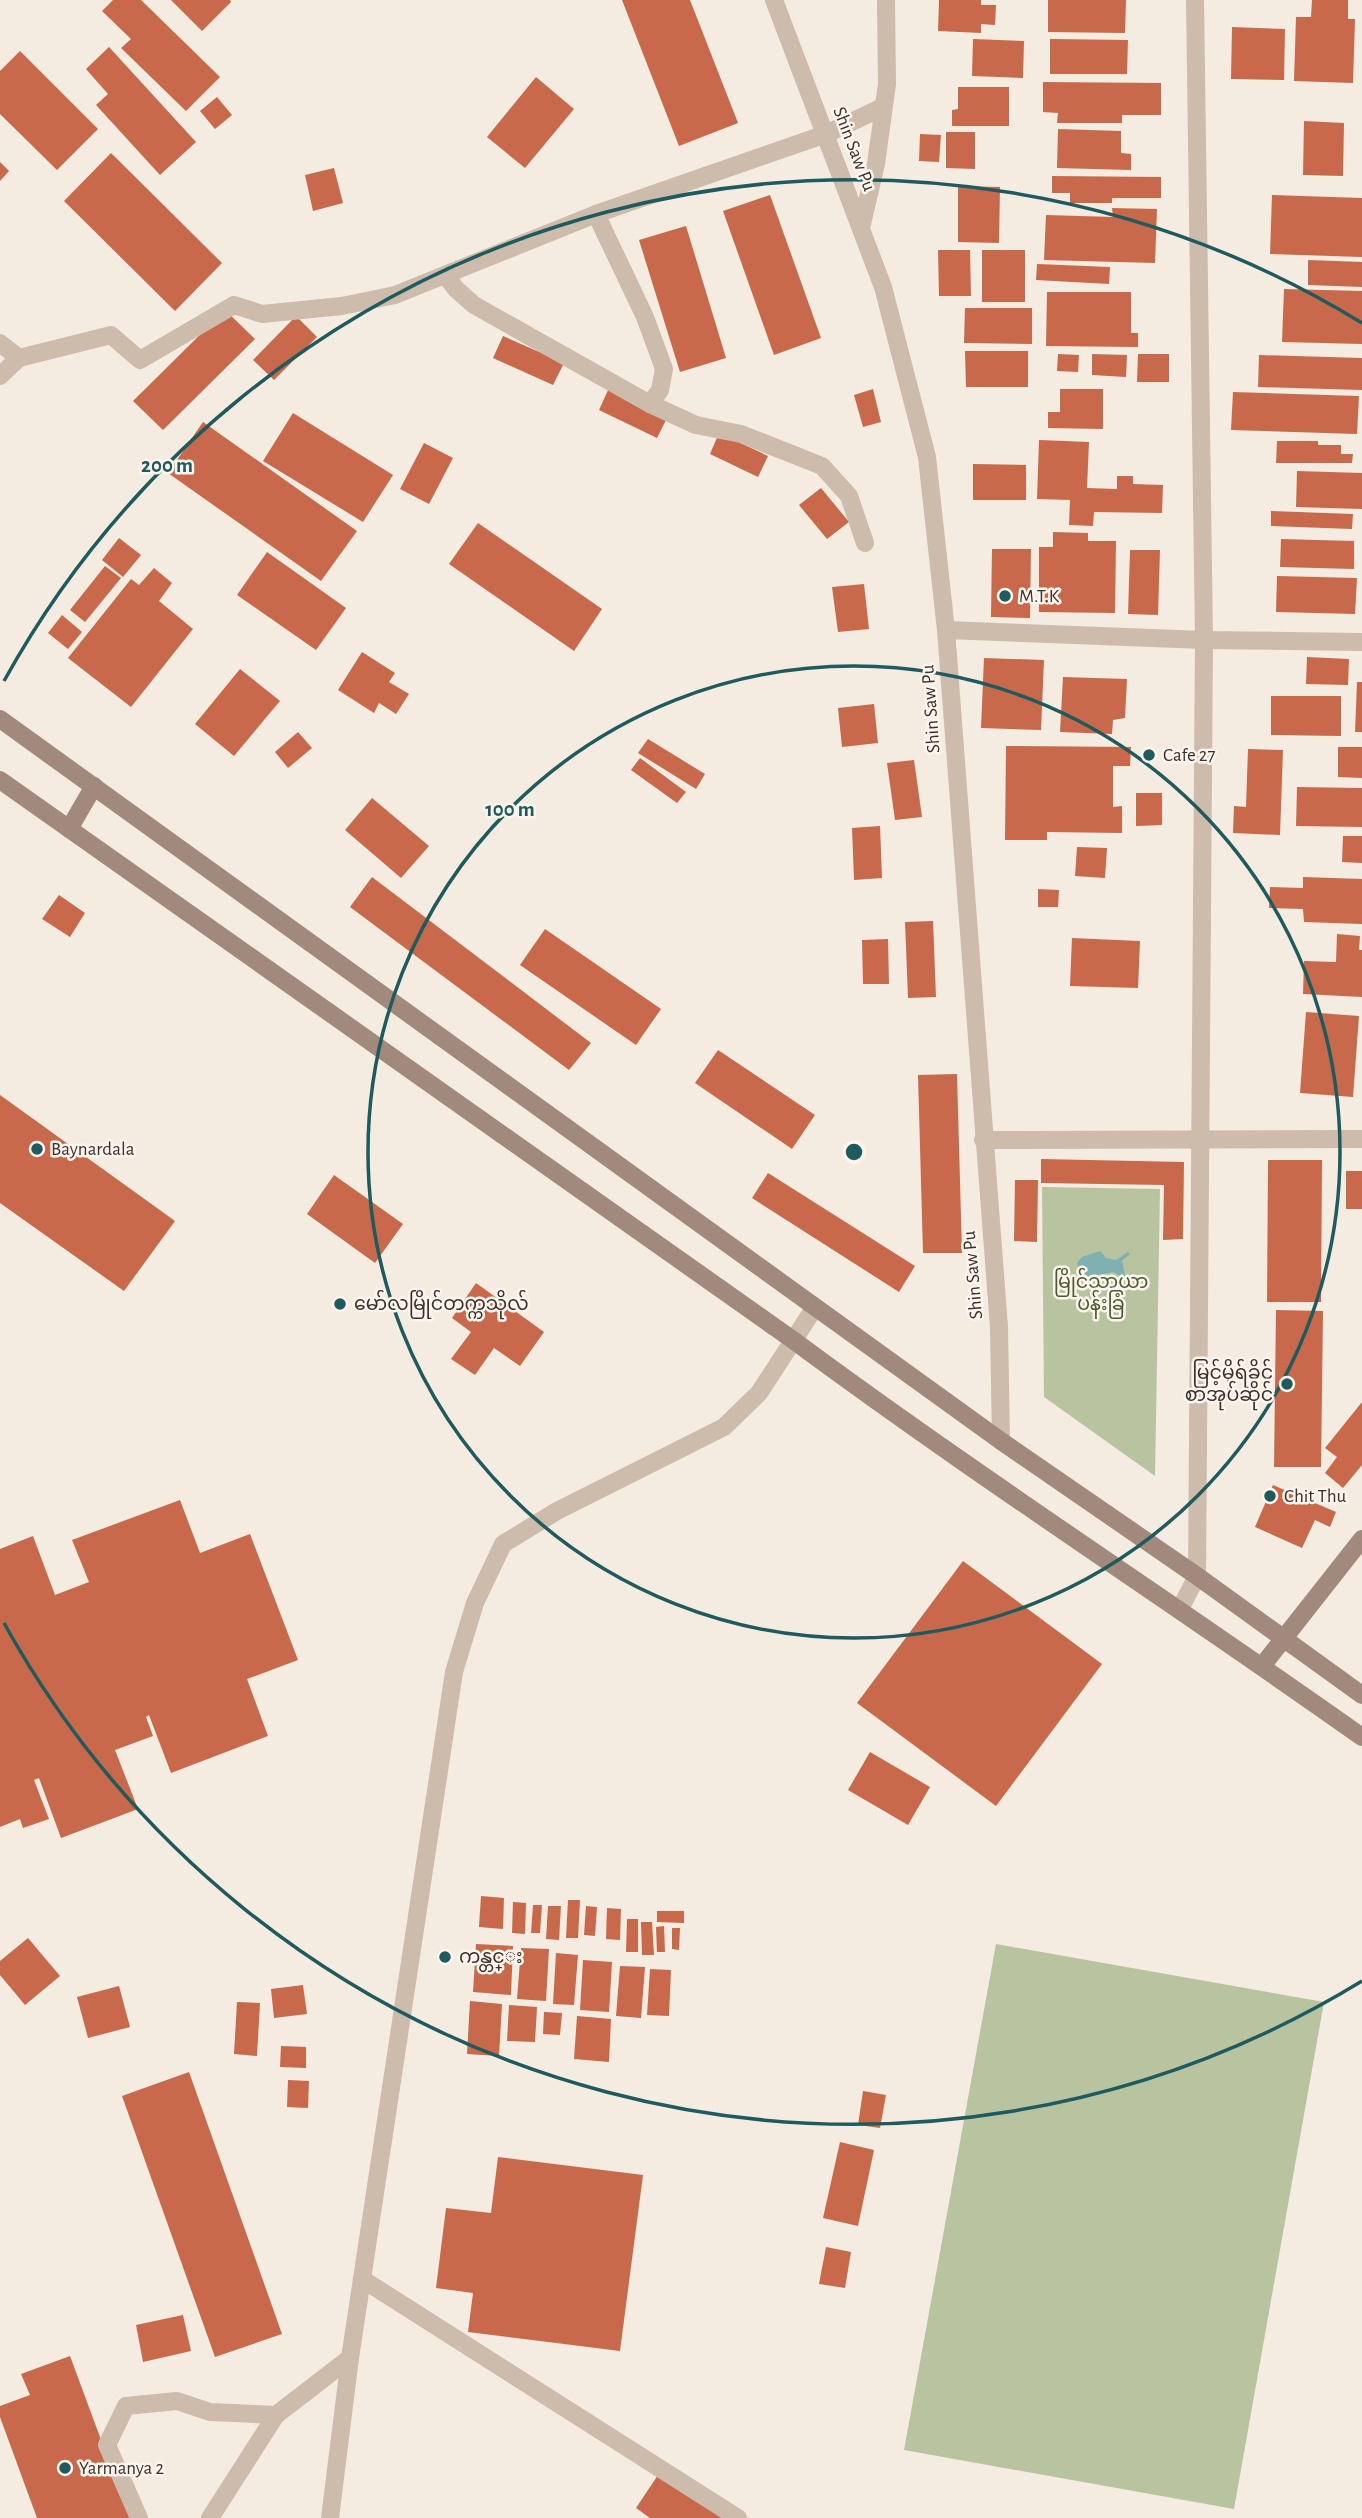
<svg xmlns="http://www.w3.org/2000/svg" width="1362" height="2518" font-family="'Alegreya Sans','Noto Sans Myanmar',sans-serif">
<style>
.green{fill:#b8c4a0}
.water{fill:#7fb0b2}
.building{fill:#c8694b}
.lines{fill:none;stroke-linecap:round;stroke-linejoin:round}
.lane{stroke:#cdbbac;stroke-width:18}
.street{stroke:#cdbbac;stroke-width:18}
.secondary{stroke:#a18a7d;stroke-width:18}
.ring{fill:none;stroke:#1f5a5e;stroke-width:3.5}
.poi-dot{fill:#1f5a5e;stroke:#fbf5ee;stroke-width:2.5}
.labels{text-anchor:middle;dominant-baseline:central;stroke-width:5;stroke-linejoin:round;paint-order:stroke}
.street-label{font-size:19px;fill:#3b302b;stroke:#fbf5ee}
.poi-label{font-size:19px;fill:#3b302b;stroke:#fbf5ee;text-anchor:start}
.park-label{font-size:19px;fill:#4a5a2e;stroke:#fbf5ee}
.centre{fill:#1f5a5e;stroke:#fbf5ee;stroke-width:3.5}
.ring-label{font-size:21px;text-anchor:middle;font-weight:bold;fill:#1f5a5e;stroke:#fbf5ee;stroke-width:5;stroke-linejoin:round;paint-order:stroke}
</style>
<rect width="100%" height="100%" fill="#f4ebe1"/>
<g class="green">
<path d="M1042,1187L1160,1189L1155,1476L1044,1397Z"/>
<path d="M996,1944L1324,2002L1234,2509L904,2450Z"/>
</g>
<path class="water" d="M1100,1251L1106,1258L1116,1260L1128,1252L1130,1254L1122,1261L1126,1279L1113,1272L1089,1277L1078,1268L1077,1263L1082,1257Z"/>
<g class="building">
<path d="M113,0H141L220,77L186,111L121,48L131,39L102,11Z"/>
<path d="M171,0H230L231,2L202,31Z"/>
<path d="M622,0H690L738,123L679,146Z"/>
<path d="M939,0H981V5H996L995,25L981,24V33L938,31Z"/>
<path d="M1048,0H1126L1125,33L1048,32Z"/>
<path d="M1312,0H1348V19H1355L1353,83L1294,81L1296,17H1311Z"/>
<path d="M1232,27L1285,29L1284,80L1231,79Z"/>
<path d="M973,39L1024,41L1023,78L972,76Z"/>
<path d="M1050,39L1128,40L1127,74H1050Z"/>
<path d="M109,47L196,142L160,175L96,105L108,94L86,69Z"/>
<path d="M20,51L98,129L57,170L0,114V71Z"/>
<path d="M536,77L574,109L525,168L487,137Z"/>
<path d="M1043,82L1161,83V115H1122V123H1057L1058,113L1043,112Z"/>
<path d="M958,87H1009V126H952V110L958,109Z"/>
<path d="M217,97L232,115L215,129L200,111Z"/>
<path d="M1304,121L1344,123L1343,176L1303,175Z"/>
<path d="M1058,129L1121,131V153L1131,154V170L1057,168Z"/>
<path d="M946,132H975V169L946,168Z"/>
<path d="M920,134L941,135L939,162L919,161Z"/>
<path d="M111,153L222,263L175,311L64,201Z"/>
<path d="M0,162L9,171L0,181Z"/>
<path d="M334,168L343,203L313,211L305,175Z"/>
<path d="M1052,176L1161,177V198H1112V203H1070V193H1052Z"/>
<path d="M958,186L1000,187L999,243L958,242Z"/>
<path d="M770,195L821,338L774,355L723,211Z"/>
<path d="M1272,195L1362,198V257L1270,254Z"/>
<path d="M1112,208L1157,209L1155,263L1044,260L1046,215L1113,217Z"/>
<path d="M686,226L726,358L680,372L639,240Z"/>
<path d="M938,250H970L971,296H939Z"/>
<rect x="982" y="250" width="43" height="52"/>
<path d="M1308,260L1362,262V287L1308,285Z"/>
<path d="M1037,264L1110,267L1109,284L1036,280Z"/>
<path d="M1284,289L1362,291V344L1282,342Z"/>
<path d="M1047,292H1131V333H1138V347L1046,346Z"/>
<path d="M965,308H1032V344L964,343Z"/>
<path d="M225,310L255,339L163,430L133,401Z"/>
<path d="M296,316L317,337L274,380L253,360Z"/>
<path d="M503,336L564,363L553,385L493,358Z"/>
<path d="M965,351H1028V387H966Z"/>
<path d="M1058,354L1079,355L1078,372L1057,371Z"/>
<path d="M1092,354L1127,355L1126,377L1092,375Z"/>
<path d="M1138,354H1169V382H1137Z"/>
<path d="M1259,355L1362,358V390L1258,387Z"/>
<path d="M609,388L668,416L657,438L599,410Z"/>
<path d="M873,389L881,422L863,427L854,395Z"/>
<path d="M1060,389H1103V429L1048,428V412H1060Z"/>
<path d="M1233,392L1359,396L1357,434L1231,430Z"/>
<path d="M293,413L393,475L363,522L263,461Z"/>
<path d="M203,422L357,531L321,581L168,473Z"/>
<path d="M719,433L768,456L758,477L710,454Z"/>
<path d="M1039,440L1089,442L1087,488L1117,489V476H1133V484L1163,485L1162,513L1094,512L1093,526L1069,525L1070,500L1037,499Z"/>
<path d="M1277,441H1318V445H1341V454H1353L1352,463H1276Z"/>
<path d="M424,443L453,458L429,504L400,489Z"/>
<path d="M973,464L1026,465V500H973Z"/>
<path d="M1297,471L1362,473V509L1296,507Z"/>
<path d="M821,488L849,522L827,539L799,505Z"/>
<path d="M1271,511L1353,514L1352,529L1271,526Z"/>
<path d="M478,523L602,609L574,651L449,564Z"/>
<path d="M1053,532L1088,533V541H1116L1115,613L1039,612V547H1053Z"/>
<path d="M119,538L141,555L123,577L102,560Z"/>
<path d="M1281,539L1354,541V569L1280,567Z"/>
<path d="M992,549H1031L1030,618L991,617Z"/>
<path d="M1130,550H1160L1158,615L1128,614Z"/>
<path d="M267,552L346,608L316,650L237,595Z"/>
<path d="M105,566L121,578L85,622L70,610Z"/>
<path d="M154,568L172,583L159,601L193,629L131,707L68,658L131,579L139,585Z"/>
<path d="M1277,576L1357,578L1355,614L1276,612Z"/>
<path d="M864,584L869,629L838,632L832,587Z"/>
<path d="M62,615L82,632L68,649L48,633Z"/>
<path d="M362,652L395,673L389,682L409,694L396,714L379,703L374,713L338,690Z"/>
<path d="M1307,657L1349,659L1348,685L1306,684Z"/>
<path d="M984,658L1044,660L1041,730L981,728Z"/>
<path d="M240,669L280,701L234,756L195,724Z"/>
<path d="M1063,677L1127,679L1125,718L1113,720L1112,734L1060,732Z"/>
<path d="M1357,682H1362V732H1355Z"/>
<path d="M1271,696H1341V736L1271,735Z"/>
<path d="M874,704L878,743L842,747L838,708Z"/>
<path d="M298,732L312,748L288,768L275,752Z"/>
<path d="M648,739L705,774L696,789L638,753Z"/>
<path d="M1006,746L1131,747L1130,766H1113V807L1122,806V833L1047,832V840H1005Z"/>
<path d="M1338,747H1362V778L1338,777Z"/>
<path d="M1248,749L1283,750L1280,835L1233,833L1234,806L1246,807Z"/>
<path d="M640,758L686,792L677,803L631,770Z"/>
<path d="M914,760L922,817L895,820L887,763Z"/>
<path d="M1297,787L1362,788V827L1296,826Z"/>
<path d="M1136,793H1162V825L1136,826Z"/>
<path d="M372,798L429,846L401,878L345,830Z"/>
<path d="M880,826L882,878L854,880L852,828Z"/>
<path d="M1343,836H1362V863L1342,862Z"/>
<path d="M1077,847L1107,848L1105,878L1075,876Z"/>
<path d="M372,877L591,1043L569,1070L350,907Z"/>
<path d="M1303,877L1362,879V924L1304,922L1303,909L1269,908L1270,887L1303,888Z"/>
<path d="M1038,889L1059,890L1058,907H1038Z"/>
<path d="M59,895L85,913L70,937L42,919Z"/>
<path d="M933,921L936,997L908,998L905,922Z"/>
<path d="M545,929L661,1009L636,1045L520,965Z"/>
<path d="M1337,934L1360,936L1359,950H1362V997L1303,994L1304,961L1336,962Z"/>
<path d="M1072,938L1140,941L1138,988L1070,986Z"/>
<path d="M888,939L889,984H863L862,940Z"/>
<path d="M1306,1012L1359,1016L1353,1097L1300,1093Z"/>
<path d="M718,1050L815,1115L792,1149L695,1083Z"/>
<path d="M957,1074L962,1253H923L918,1075Z"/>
<path d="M0,1095L175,1221L124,1291L0,1203Z"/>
<path d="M1041,1159L1184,1162L1183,1239L1163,1240L1164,1185L1041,1183Z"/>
<path d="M1268,1160H1322L1321,1302H1267Z"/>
<rect x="1346" y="1171" width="16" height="38"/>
<path d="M768,1173L915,1266L899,1292L752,1198Z"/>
<path d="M334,1175L403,1224L375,1263L307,1214Z"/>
<path d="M1015,1180H1038L1037,1242L1014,1241Z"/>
<path d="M476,1283L544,1332L520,1366L494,1348L475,1375L451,1359L471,1332L452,1318Z"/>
<path d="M1276,1310L1323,1311L1321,1467H1274Z"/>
<path d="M1362,1402V1465L1343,1488L1325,1473L1337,1457L1325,1448Z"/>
<path d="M1273,1485L1336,1512L1330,1527L1315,1520L1302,1548L1255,1527Z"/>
<path d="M180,1500L200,1553L250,1534L298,1660L247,1679L268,1736L171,1773L149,1715L146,1717L153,1736L115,1750L138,1809L61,1838L39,1778L34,1780L49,1819L23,1828L20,1819L0,1827V1549L33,1536L55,1595L89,1582L72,1540Z"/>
<path d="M963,1561L1102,1664L996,1806L857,1703Z"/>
<path d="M870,1752L930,1787L908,1825L848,1790Z"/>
<path d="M481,1896L504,1898L503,1929L479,1927Z"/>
<path d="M568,1900H580L578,1938H566Z"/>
<path d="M513,1902L526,1903L525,1934L512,1933Z"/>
<path d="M533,1905H542L540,1933H531Z"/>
<path d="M548,1906H561L559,1940L546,1939Z"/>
<path d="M586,1906L597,1907L595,1936L584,1935Z"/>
<path d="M607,1908L621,1909L620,1940L606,1939Z"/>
<path d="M657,1911H684V1923L657,1922Z"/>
<path d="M627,1919H638V1952H626Z"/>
<path d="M641,1922H652L654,1955H642Z"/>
<path d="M664,1926L665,1952H657L656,1927Z"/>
<path d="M672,1928H680L679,1950L672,1949Z"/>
<path d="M28,1938L60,1976L25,2005L0,1975V1961Z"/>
<path d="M476,1944L513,1946L511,1995L473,1992Z"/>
<path d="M521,1948L549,1949L546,2001L517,1999Z"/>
<path d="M556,1953L578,1955L574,2005L553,2004Z"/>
<path d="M583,1960L612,1962L609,2012L580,2010Z"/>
<path d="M620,1966L645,1967L641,2018L616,2016Z"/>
<path d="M650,1969L671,1970L669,2016L647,2015Z"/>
<path d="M303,1985L307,2014L274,2018L271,1989Z"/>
<path d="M119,1986L130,2027L88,2038L77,1997Z"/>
<path d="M470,2001L502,2004L499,2056L467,2054Z"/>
<path d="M237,2002L260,2003L257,2056L234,2054Z"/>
<path d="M509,2005L537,2007L535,2042L507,2041Z"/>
<path d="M544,2012L562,2013L560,2035L543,2034Z"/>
<path d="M577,2016L611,2019L609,2062L574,2059Z"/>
<path d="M281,2046L306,2047V2068L280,2067Z"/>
<path d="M189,2072L282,2334L215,2357L122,2096Z"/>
<path d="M288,2080L309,2081L308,2108L287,2107Z"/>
<path d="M863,2091L886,2095L880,2128L858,2125Z"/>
<path d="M840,2142L874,2150L858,2226L823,2218Z"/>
<path d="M498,2157L643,2175L620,2351L468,2332L473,2293L436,2288L446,2208L491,2213Z"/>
<path d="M826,2247L851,2252L845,2288L819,2284Z"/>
<path d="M183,2315L191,2351L143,2362L136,2325Z"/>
<path d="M70,2356L130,2518H37L0,2417V2406L30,2395L21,2374Z"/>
<path d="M660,2472L732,2518H650L636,2508Z"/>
</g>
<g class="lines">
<g class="lane">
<path d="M596,214L645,317L664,369L660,390L650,404"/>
<path d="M446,276L456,289L474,305L650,404L696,425L741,434L822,466L849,496L865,543"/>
<path d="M0,343L19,358L111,335L140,360L234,305L262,314L342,306L395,295L596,214L826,134L883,107"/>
<path d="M0,376L19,358"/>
<path d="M362,2279L738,2518"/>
<path d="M139,2518L107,2445L126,2406L177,2401L210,2412L276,2415"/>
<path d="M210,2518L276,2415L350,2358"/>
</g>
<g class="street">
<path d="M774,0L883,287L927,457L946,630L999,1327L1001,1441"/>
<path d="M861,228L876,164L887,84L886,0"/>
<path d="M946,630L1204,640L1362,642"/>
<path d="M983,1140L1362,1139"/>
<path d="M1180,1609L1197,1576L1204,640L1195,0"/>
<path d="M330,2518L350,2358L454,1672L475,1603L503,1544L557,1511L724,1427L759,1393L815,1307"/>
</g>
<g class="secondary">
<path d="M0,719L1001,1441L1197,1576L1362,1695"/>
<path d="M0,780L793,1340C978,1477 1173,1603 1362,1737"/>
<path d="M69,829L94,786"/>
<path d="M1262,1666L1362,1539"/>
</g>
</g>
<g class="ring">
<circle cx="854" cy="1152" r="486"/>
<path d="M1362 1981A972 972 0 0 1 4 1623M4 681A972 972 0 0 1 1362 323"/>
</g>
<g class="poi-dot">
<circle cx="1005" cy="596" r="7"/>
<circle cx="1149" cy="755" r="7"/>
<circle cx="37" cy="1149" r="7"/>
<circle cx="340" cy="1304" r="7"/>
<circle cx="1287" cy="1384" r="7"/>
<circle cx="1270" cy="1496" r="7"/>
<circle cx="445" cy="1957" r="7"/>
<circle cx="65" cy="2468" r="7"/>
</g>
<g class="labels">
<g class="street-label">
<text transform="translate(854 149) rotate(69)">Shin Saw Pu</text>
<text transform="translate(931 709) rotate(-94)">Shin Saw Pu</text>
<text transform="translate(973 1275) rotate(-95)">Shin Saw Pu</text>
</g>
<g class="poi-label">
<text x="1019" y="596">M.T.K</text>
<text x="1163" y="755">Cafe 27</text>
<text x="51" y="1149">Baynardala</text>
<text x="354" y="1304">မော်လမြိုင်တက္ကသိုလ်</text>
<text x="1273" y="1373" text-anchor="end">မြင့်မိုရ်ခိုင်<tspan x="1273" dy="22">စာအုပ်ဆိုင်</tspan></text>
<text x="1284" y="1496">Chit Thu</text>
<text x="459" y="1957">ကန္တင္း</text>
<text x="79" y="2468">Yarmanya 2</text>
</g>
<g class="park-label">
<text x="1101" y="1282">မြိုင်သာယာ<tspan x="1101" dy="22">ပန်းခြံ</tspan></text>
</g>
</g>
<circle cx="854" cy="1152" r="10" class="centre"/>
<g class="ring-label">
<text x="167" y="472">200 m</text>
<text x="510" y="816">100 m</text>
</g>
</svg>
